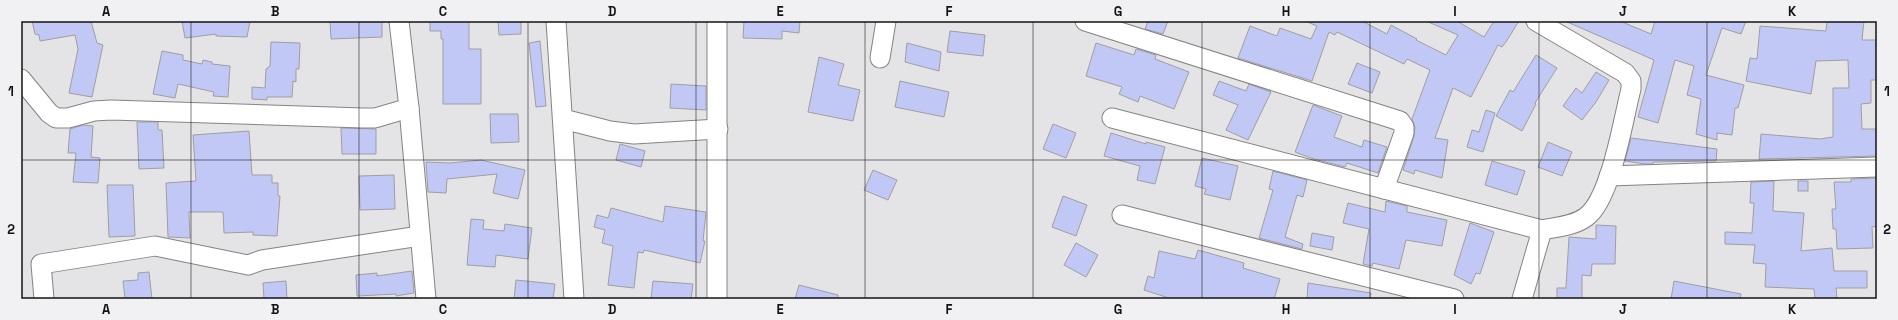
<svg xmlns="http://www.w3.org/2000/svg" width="1898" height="320" font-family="'Space Grotesk',sans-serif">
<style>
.building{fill:#c2c8f5;stroke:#9f9fa1}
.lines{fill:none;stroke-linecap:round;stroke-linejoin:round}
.minor-casing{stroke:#848486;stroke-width:21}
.minor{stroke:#fff;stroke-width:19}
.grid{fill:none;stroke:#131314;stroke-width:1;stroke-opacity:0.55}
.neatline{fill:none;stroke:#131314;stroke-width:1.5}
.grid-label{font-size:13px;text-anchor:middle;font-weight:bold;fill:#131314}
</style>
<rect width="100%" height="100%" fill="#e4e4e6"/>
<g class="building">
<path d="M32,21H91L97,43L103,45L92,97L69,93L78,49L75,35L40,41L39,35L35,34Z"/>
<path d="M182,21H250L247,37L216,36V34L185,38Z"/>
<path d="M330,21H382V37L331,39Z"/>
<path d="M430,21H469V49H481V104H443V39H441V31H430Z"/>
<path d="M498,21H521V34L499,35Z"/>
<path d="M744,21H800L799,33L782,31V39L743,38Z"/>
<path d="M1148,21H1168L1163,34L1145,29Z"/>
<path d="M1305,21H1362L1387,34L1391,25L1417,39L1416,40L1446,55L1458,35L1426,21H1457L1484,37L1494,21H1519L1506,42L1502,47L1498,45L1471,97L1453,88L1435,138L1448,140L1442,178L1415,170L1414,174L1403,170L1414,136L1415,127L1412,119L1430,70L1407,59L1404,64L1337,32L1335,35L1329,32L1312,81L1238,58L1250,26L1277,36L1280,28L1311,39L1317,26Z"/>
<path d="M1565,21H1620L1651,34L1655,21H1746L1741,34L1722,28L1706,75L1744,85L1738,108H1735L1732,135L1717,133V140L1696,134L1701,99L1687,95L1694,66L1675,60L1658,123L1638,117L1654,60Z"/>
<path d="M1827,21H1864L1862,40H1876L1877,80H1871V103L1861,104L1862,129H1877V156L1759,159L1761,134L1820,139L1833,137V88H1849L1848,60L1816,61L1811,94L1746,81L1750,58L1757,59L1760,26L1826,31Z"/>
<path d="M950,31L985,35L983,56L947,52Z"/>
<path d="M540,41L546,106L536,107L529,43Z"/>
<path d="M271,42L300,43L299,69H296V82L293,81L292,97H267V100L252,99V87L265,88L266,69L270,66Z"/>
<path d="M907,43L941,52L939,71L905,62Z"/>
<path d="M1096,43L1134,55L1136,49L1156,55L1155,59L1189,72L1174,109L1140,96L1138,102L1119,94L1122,87L1086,76Z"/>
<path d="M162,51L183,55V60L202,64L203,60L212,62V64L230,66L228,97L213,96L214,92L178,84L175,98L153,94Z"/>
<path d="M1536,55L1557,68L1535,103L1536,104L1522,131L1496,116L1510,90L1513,92Z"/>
<path d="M819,57L844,64L838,85L860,90L853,121L808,112Z"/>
<path d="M1357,63L1380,72L1372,93L1348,84Z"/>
<path d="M1596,72L1609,80L1596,102L1582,120L1563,106L1576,88L1582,93Z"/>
<path d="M900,81L949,92L944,117L895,107Z"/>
<path d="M1219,81L1246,91L1249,84L1271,92L1248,140L1226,130L1238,105L1213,95Z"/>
<path d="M671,84L706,86V110L670,108Z"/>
<path d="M1313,105L1342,116L1334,137L1362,147L1364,140L1387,147L1378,173L1347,163L1345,167L1314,159L1295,152Z"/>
<path d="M1486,110L1495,113L1483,152L1467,147L1472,130L1479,132Z"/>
<path d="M490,114H518L519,142L491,143Z"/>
<path d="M137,122H158V130H162L164,168L139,169Z"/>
<path d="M1053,124L1076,133L1066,158L1043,149Z"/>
<path d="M83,125L93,126L91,157L100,158L98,183L73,182L76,153H68L70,129Z"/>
<path d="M341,128L376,129V154H342Z"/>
<path d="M249,131L252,175H272V183H278V196H280L277,236L253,235V232L224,233L223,212H189L190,238L168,237L166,183L196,181L193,135Z"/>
<path d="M1111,133L1146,144V142L1165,147L1155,184L1137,180L1140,166L1104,156Z"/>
<path d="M1631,138L1717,149L1716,161L1653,162V164H1645L1625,161Z"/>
<path d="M1548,142L1572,152L1562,176L1538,167Z"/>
<path d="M620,144L645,151L641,167L616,160Z"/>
<path d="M1202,158L1238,166L1230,200L1204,194L1206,189L1195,186Z"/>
<path d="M481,160L525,170L518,199L493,193L497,174L447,179L446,193L428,192L426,162L450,163Z"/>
<path d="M1492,161L1525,171L1517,195L1485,185Z"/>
<path d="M873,170L897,180L888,200L864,190Z"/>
<path d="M1273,171L1307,180L1303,197L1297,195L1285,237L1303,244L1302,249L1259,238L1273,190L1269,189Z"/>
<path d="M394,175L395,209L360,210L359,176Z"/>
<path d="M1877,178V226L1872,227L1873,248L1837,249L1836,229H1833L1832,209H1836L1834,182H1851V179Z"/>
<path d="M1774,181L1773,211L1804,213L1801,251L1832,248L1834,271H1867V288H1836L1837,298L1815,299L1814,289L1765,287L1766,264L1753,263L1755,245L1725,244V232L1752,233L1754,203H1750L1751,182Z"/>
<rect x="1798" y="181" width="10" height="10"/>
<path d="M107,185H133L135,236L109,237Z"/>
<path d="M1063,196L1087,205L1076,236L1052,227Z"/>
<path d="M1386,201L1407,206V212L1447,220L1442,246L1406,240L1399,269L1373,263L1372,266L1363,264L1369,229L1343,223L1348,203L1385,212Z"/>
<path d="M665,206L706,212L703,241H705L700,263L644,250L643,253L638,252L634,288L608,285L613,246L602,243L605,230L594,227L597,215L608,218L611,208L663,222Z"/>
<path d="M471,219L484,220L483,229L504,231L505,224L532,228L528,259L496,255L495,267L467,265Z"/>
<path d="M1470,223L1494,232L1480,274L1476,273L1471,284L1454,275Z"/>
<path d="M1596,225L1616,226L1615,264H1592L1591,276L1582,275V299H1557V288H1566L1569,237L1596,239Z"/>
<path d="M1312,233L1334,237L1332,250L1310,246Z"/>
<path d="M1076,243L1098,255L1086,277L1064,265Z"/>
<path d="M1198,250L1244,263L1243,268L1280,279L1274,299H1172L1144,290L1148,276L1154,278L1159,251L1195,259Z"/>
<path d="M412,271L414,293L396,296V294L357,296L356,275L377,273V276Z"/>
<path d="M149,272L152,299H125L123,281L138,280V273Z"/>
<path d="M516,280L555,284L553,299H514Z"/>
<path d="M286,281L287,299H264L263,283Z"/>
<path d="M653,281L693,284L691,299H651Z"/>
<path d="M1674,281L1741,294L1740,299H1671Z"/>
<path d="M1308,283L1371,293L1370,299H1307Z"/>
<path d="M799,285L838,295V299H795Z"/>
</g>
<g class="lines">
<g class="minor-casing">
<g id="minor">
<path d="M399,21L409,108L426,299"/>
<path d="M556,21L574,299"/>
<path d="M717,21V299"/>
<path d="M1085,21L1400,121L1404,127V133L1384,189"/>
<path d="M880,58L886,21"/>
<path d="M21,79L49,113L56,118H68L94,111L111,110L363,118H375L409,108"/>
<path d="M1112,118L1542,230C1556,227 1574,226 1586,217C1611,199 1623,120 1631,89V81L1625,73L1536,21"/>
<path d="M563,119L610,131L634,134L718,129"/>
<path d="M1609,176L1877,167"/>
<path d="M1122,215L1454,299"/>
<path d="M44,299L41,264L155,246L248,265L262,260L420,236"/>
<path d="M1522,299L1542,230"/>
</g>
</g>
<use href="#minor" class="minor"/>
</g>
<path class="grid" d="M191,21V299M359,21V299M528,21V299M696,21V299M865,21V299M1033,21V299M1202,21V299M1370,21V299M1539,21V299M1707,21V299M21,160H1877"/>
<rect width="1898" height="320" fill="none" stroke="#f1f1f3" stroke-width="44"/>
<rect x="22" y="22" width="1854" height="276" class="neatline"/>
<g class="grid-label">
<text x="106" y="16">A</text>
<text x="275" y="16">B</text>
<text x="443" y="16">C</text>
<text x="612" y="16">D</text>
<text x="780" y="16">E</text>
<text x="949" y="16">F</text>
<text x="1118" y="16">G</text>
<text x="1286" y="16">H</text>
<text x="1455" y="16">I</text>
<text x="1623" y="16">J</text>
<text x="1792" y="16">K</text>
<text x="11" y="96">1</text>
<text x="1887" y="96">1</text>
<text x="11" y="234">2</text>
<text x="1887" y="234">2</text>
<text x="106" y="314">A</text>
<text x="275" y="314">B</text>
<text x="443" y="314">C</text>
<text x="612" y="314">D</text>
<text x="780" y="314">E</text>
<text x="949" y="314">F</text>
<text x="1118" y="314">G</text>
<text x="1286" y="314">H</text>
<text x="1455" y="314">I</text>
<text x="1623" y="314">J</text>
<text x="1792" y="314">K</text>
</g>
</svg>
